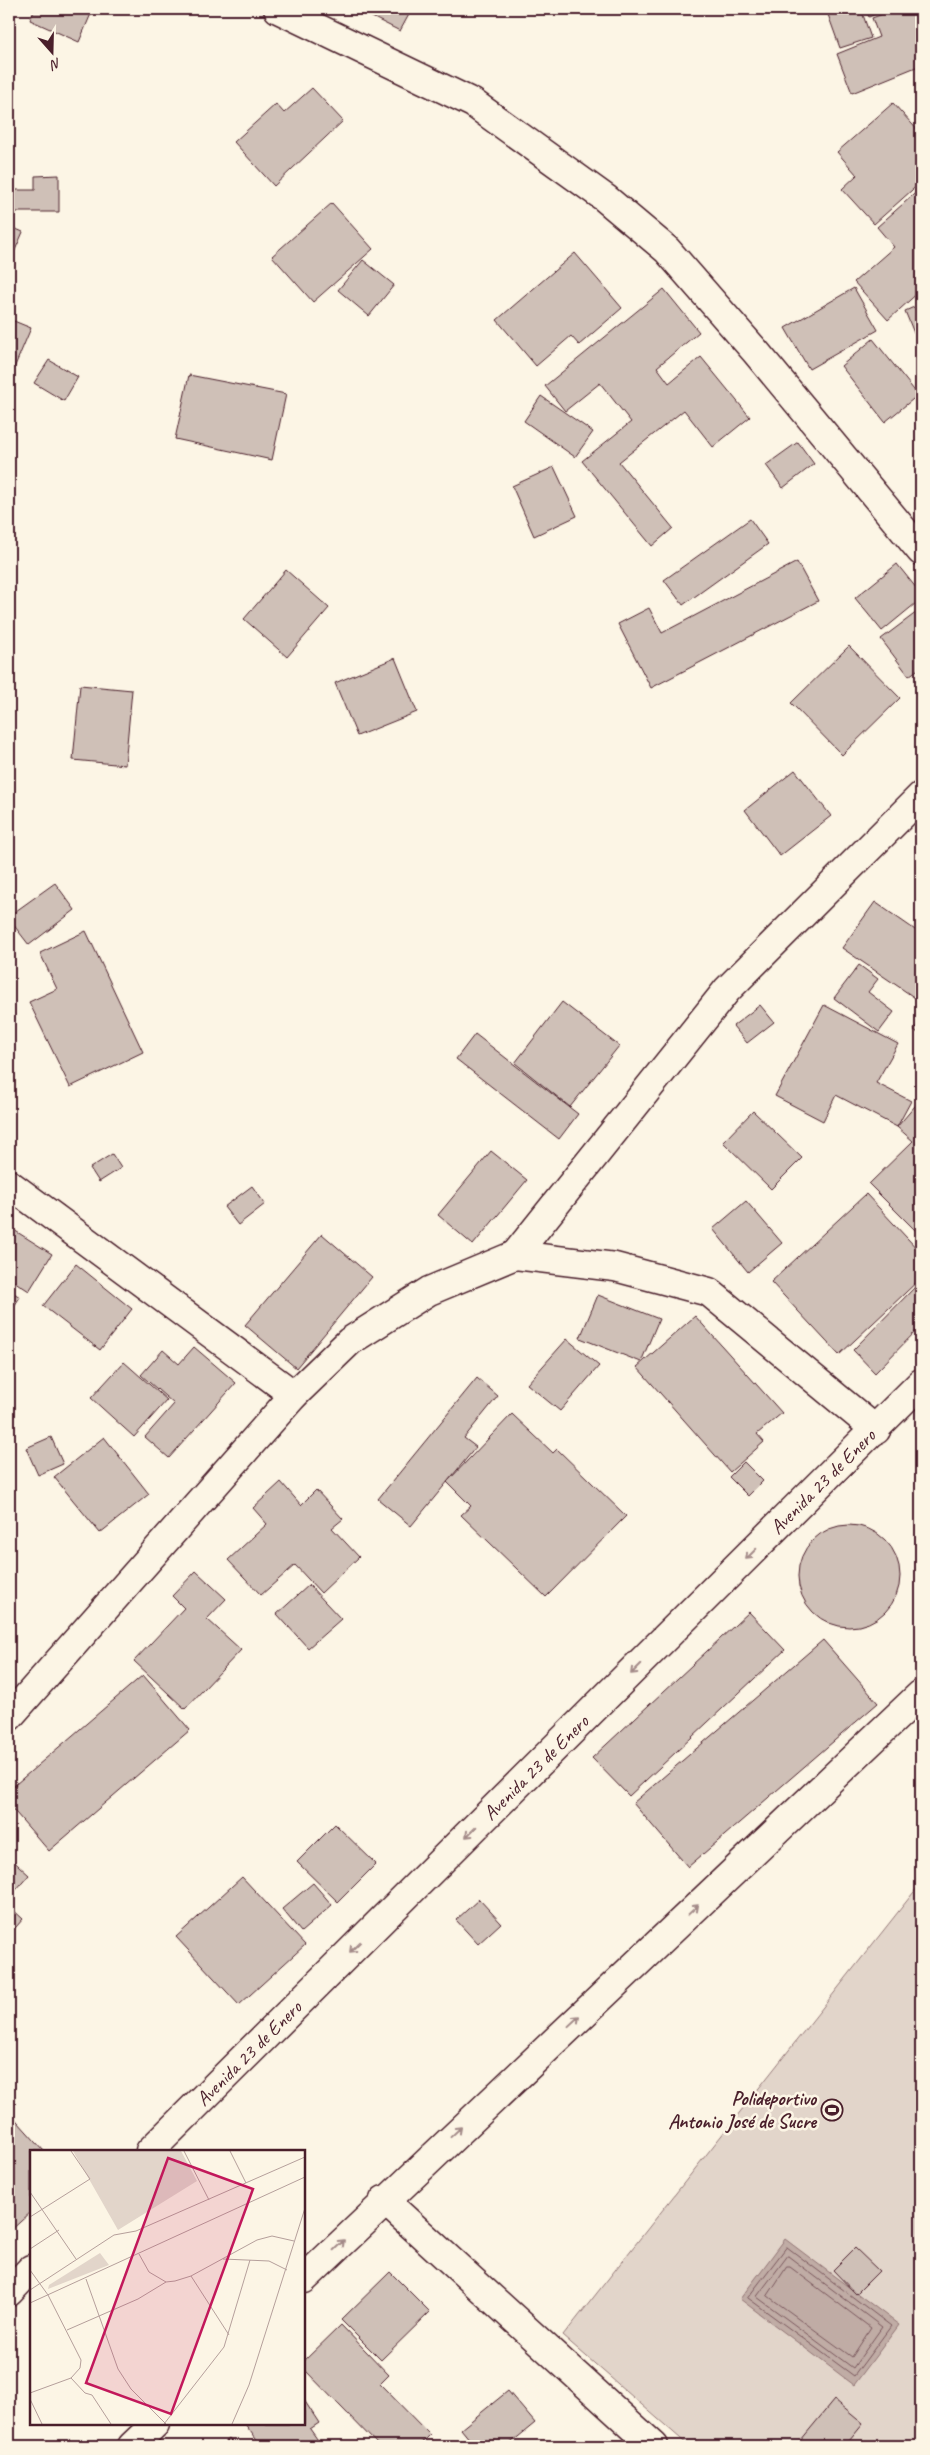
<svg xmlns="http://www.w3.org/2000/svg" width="930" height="2455" font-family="Caveat,sans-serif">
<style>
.green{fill:#e2d5ca;stroke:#967a7a}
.water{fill:#c0aca5;stroke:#917474}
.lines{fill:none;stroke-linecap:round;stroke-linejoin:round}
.shore{stroke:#79575c;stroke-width:1}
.building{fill:#cfc0b7;stroke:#4a1f2b}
.street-casing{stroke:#4a1f2b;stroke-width:31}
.secondary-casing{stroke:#4a1f2b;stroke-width:31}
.street{stroke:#fcf5e5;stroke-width:28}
.secondary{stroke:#fcf5e5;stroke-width:28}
.oneway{stroke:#a38a88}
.labels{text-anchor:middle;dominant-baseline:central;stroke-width:5;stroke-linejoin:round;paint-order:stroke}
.street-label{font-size:20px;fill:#4a1f2b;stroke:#fcf5e5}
.poi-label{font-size:20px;font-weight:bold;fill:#4a1f2b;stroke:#fcf5e5;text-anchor:end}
.inset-road{fill:none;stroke:#b59f9b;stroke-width:1}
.view{fill:#c2185b;fill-opacity:0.15;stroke:#c2185b;stroke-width:2.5}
.inset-edge{fill:none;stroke:#4a1f2b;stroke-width:2.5}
</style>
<rect width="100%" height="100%" fill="#fcf5e5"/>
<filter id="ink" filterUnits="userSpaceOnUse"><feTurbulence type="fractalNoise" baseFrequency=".02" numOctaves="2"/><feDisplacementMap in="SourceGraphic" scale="10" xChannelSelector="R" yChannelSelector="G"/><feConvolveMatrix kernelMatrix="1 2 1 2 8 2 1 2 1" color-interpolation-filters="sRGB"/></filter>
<g filter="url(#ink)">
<path class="green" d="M921,1883V2446H689L563,2336Z"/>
<path class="water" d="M785,2239L899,2325L854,2385L740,2299Z"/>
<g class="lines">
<g class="shore">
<path d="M787,2247L891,2326L854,2376L748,2298Z"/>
<path d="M788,2256L882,2327L853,2368L757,2297Z"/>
<path d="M787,2267H790L871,2328L852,2357L768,2296Z"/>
</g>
</g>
<g class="building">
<path d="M35,9H93L79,42L30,20Z"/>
<path d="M369,9H412L400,31L366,14Z"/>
<path d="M826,9H861L871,38L840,48Z"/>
<path d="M865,9H886L869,17Z"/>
<path d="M896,9H921V65L852,93L837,54L879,37L872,18Z"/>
<path d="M312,88L343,121L274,186L234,142L276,104L284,113Z"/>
<path d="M893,103L921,134V182L874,224L842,189L857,175L837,152Z"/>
<path d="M59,175V212H10V190H35V176Z"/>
<path d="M921,188V290L888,320L854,282L894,247L877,227Z"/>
<path d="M332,203L373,249L313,302L272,256Z"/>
<path d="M9,226L23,232L9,264Z"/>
<path d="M575,253L622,308L579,345L571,336L536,366L497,320Z"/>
<path d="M363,260L394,285L369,316L338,290Z"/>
<path d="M854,288L878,330L809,369L785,328Z"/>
<path d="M664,289L699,332L657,367L669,383L701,357L750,417L713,447L684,410L619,462L673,528L652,546L582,461L631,422L600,383L565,411L545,386Z"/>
<path d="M921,304V336L916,338L905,311Z"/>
<path d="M9,319L31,328L9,380Z"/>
<path d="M873,339L918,395L885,422L841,366Z"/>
<path d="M49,360L78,377L64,401L34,383Z"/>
<path d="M189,375L286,394L272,460L175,439Z"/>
<path d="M541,396L593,432L575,457L524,421Z"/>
<path d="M798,442L814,464L783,488L766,465Z"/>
<path d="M554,467L577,516L534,536L512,486Z"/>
<path d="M750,519L768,544L683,605L664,580Z"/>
<path d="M797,562L818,601L651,688L618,624L649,608L662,633Z"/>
<path d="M897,564L921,594V599L882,631L855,598Z"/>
<path d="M286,570L329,608L287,657L244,619Z"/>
<path d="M921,609V667L909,676L881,639Z"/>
<path d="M849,646L900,698L842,755L791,703Z"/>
<path d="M395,658L417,712L357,736L335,683Z"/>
<path d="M80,685L132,690L125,765L73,760Z"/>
<path d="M795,770L831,816L780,856L745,810Z"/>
<path d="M55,883L75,910L29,945L9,919V916Z"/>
<path d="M875,902L921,934V1002L842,948Z"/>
<path d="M86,931L143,1052L70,1087L29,1002L57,989L40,953Z"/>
<path d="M859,965L878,979L868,992L894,1012L879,1032L834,998Z"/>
<path d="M562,1002L619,1046L570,1107L515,1063Z"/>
<path d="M760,1005L774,1022L747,1043L733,1026Z"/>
<path d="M824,1005L898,1044L876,1083L911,1101L897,1127L836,1095L823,1121L775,1096Z"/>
<path d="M921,1019V1035L914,1030Z"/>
<path d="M475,1034L578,1114L559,1139L456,1059Z"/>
<path d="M921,1099V1236L869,1184L913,1141L897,1127Z"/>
<path d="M753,1111L802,1158L771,1189L723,1142Z"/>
<path d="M491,1151L527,1180L473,1245L438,1215Z"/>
<path d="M112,1154L121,1168L99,1182L90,1168Z"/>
<path d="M252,1186L265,1204L238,1225L224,1207Z"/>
<path d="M866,1194L921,1253V1278L839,1355L771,1282Z"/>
<path d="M746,1201L782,1243L748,1272L713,1229Z"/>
<path d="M9,1227L52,1254L29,1291L9,1278Z"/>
<path d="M322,1234L372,1277L296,1368L245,1325Z"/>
<path d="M76,1264L132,1309L100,1350L43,1306Z"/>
<path d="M921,1281V1326L875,1373L853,1350Z"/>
<path d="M9,1290L20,1297L9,1314Z"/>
<path d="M598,1295L659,1319L641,1362L580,1338Z"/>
<path d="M695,1316L782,1413L757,1434L764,1442L730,1472L637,1367Z"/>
<path d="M567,1339L599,1366L560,1411L527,1384Z"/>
<path d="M194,1347L236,1383L169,1458L145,1437L174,1404L141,1375L163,1350L179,1364Z"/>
<path d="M124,1362L167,1400L134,1437L91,1398Z"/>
<path d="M477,1378L498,1396L464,1438L476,1447L411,1526L378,1499Z"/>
<path d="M512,1414L553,1453L557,1449L626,1516L546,1597L461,1515L471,1506L447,1482Z"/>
<path d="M51,1437L63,1464L38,1475L26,1448Z"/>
<path d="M104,1437L149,1494L100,1533L54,1477Z"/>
<path d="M744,1462L763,1481L748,1496L729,1477Z"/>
<path d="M281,1482L301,1505L316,1490L343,1519L332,1528L359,1557L321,1593L295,1565L261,1595L228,1560L267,1524L253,1508Z"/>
<circle cx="849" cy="1576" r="51"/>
<path d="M196,1571L226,1599L207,1619L241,1650L185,1709L134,1661L184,1608L172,1596Z"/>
<path d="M309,1585L341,1619L308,1648L277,1614Z"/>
<path d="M749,1612L785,1650L629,1796L592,1758Z"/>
<path d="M823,1640L878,1703L688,1867L633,1803Z"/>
<path d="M143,1675L190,1730L49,1851L9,1805V1790Z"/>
<path d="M335,1824L376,1864L338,1902L297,1862Z"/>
<path d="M9,1857L29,1875L9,1898Z"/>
<path d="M242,1877L305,1945L239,2005L176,1937Z"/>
<path d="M313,1883L332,1905L301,1932L282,1909Z"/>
<path d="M479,1899L501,1923L478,1944L456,1920Z"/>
<path d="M9,1906L23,1919L9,1935Z"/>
<path d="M9,2112L44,2151H31V2212L9,2232Z"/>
<path d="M855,2248L879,2271L856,2294L833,2270Z"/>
<path d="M390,2272L430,2312L381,2360L341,2320Z"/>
<path d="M341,2325L389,2375L380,2384L430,2435L419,2446H379L304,2369V2361Z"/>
<path d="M508,2391L535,2423L507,2446H475L461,2429Z"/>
<path d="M304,2400L319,2423L310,2429L322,2446H261L245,2424H304Z"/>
<path d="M834,2400L863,2424L845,2446H796Z"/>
<path d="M229,2439L236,2446H221Z"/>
</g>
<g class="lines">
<g class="street-casing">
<g id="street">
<path d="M278,9L473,103L605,198L667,250L756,352L921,551"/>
<path d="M9,1184L294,1395"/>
<path d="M515,1255L727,990L921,796"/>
<path d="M9,1717L294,1395L350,1341L429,1291L515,1255L615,1267L709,1292L876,1430"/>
<path d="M384,2200L654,2446"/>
</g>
</g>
<g class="secondary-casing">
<g id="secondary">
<path id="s1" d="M150,2151L921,1383"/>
<path d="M304,2279L921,1694"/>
<path d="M9,2292L31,2269"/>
<path d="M132,2446L155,2424"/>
</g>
</g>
<use href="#street" class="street"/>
<use href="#secondary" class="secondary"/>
</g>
<defs><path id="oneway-shaft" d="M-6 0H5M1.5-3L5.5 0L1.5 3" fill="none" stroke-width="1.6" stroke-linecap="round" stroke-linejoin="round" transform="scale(1.25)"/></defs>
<g class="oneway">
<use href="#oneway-shaft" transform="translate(751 1554) rotate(135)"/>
<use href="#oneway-shaft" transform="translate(636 1669) rotate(135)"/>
<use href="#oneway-shaft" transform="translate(471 1832) rotate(135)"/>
<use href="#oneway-shaft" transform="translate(693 1910) rotate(-43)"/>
<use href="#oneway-shaft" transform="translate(355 1947) rotate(135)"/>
<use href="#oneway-shaft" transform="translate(574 2021) rotate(-43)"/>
<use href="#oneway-shaft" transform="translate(456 2132) rotate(-43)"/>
<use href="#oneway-shaft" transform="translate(339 2245) rotate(-44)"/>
</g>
</g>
<defs>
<g id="stadium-ring" transform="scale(1.125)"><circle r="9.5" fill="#fcf5e5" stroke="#4a1f2b" stroke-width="1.5"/><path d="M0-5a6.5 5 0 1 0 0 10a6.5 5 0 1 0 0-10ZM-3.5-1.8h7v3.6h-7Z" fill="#4a1f2b"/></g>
</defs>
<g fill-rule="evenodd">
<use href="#stadium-ring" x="832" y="2110"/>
</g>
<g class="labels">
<g class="street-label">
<text stroke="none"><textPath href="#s1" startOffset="949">Avenida 23 de Enero</textPath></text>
<text stroke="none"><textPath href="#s1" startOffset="544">Avenida 23 de Enero</textPath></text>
<text stroke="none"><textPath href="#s1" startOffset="139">Avenida 23 de Enero</textPath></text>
</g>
<g class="poi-label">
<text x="816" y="2098">Polideportivo<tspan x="816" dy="23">Antonio José de Sucre</tspan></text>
</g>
</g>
<g transform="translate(30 2150)">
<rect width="275" height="275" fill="#fcf5e5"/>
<path d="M43,1H151L167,31L88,80ZM70,103L79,115L18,139L19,135Z" fill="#e2d5ca"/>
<path class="inset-road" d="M154,1L179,50M200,1L216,33M0,42L46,109M0,67L60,29L41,1M0,99L29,80M109,104L119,122L136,132L145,131L161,126L227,90L242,86L264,91M193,109L239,111L257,120M0,120L18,145L51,210L50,218L41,228L0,243M161,126L199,185M56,129L88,219L101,239L136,274M0,140L84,85L106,81L275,7M0,153L275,27M37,180L108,149L136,132M41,228L55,243L62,245L81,274M0,249L12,274M134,274L194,197L220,110M202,274L219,235L275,58"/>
<path class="view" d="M138,8L223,39L141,264L56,233Z"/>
<rect width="275" height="275" class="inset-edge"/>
</g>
<rect width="930" height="2455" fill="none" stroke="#fcf5e5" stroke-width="30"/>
<rect x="15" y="15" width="900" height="2425" fill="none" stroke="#4a1f2b" stroke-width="2" filter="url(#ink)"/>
<g transform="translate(52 52) rotate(160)" stroke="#fcf5e5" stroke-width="4" paint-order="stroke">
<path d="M0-4L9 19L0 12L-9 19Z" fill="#4a1f2b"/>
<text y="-8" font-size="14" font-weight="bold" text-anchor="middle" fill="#4a1f2b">N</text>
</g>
</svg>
